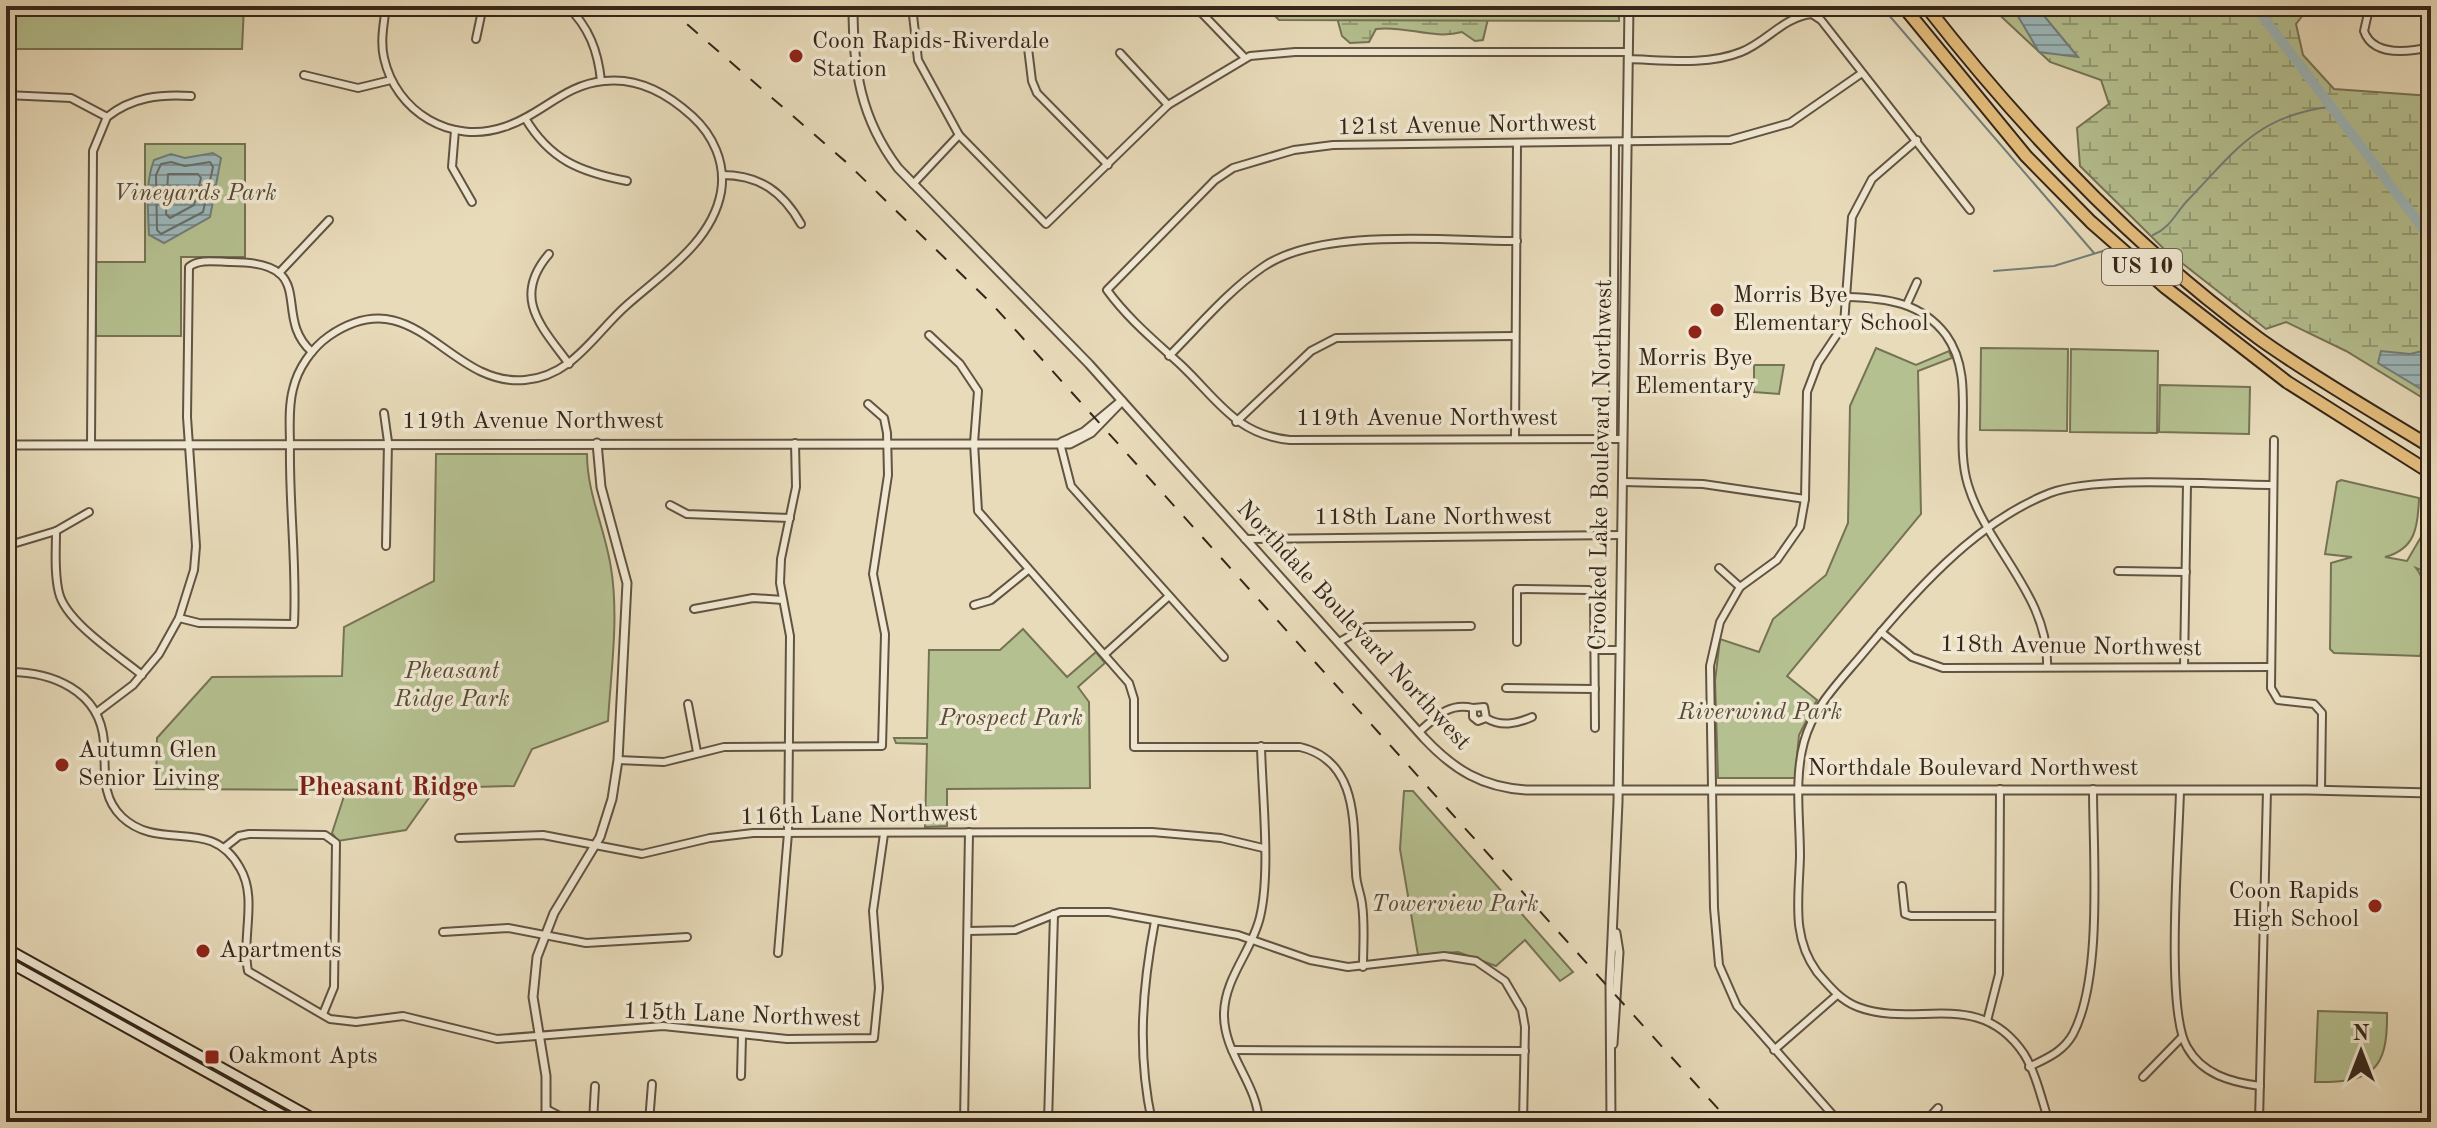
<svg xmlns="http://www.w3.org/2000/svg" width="2437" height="1128" font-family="'Old Standard TT',serif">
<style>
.wetland{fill:url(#wetland-marsh);stroke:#767355;stroke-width:2}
.green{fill:#b5c090;stroke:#767355;stroke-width:2}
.water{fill:url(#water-rules);stroke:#737e7b;stroke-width:2}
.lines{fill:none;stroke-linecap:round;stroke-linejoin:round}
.shore{stroke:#696f6a;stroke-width:2}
.stream{stroke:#737e7b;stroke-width:2}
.river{stroke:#9cb8bb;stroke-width:10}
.minor-casing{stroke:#625342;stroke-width:10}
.tertiary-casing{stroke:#625342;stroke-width:11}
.secondary-casing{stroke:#36261a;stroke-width:12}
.motorway-casing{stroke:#36261a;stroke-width:15}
.minor{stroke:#f0e8d2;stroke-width:6}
.tertiary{stroke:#f0e8d2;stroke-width:7}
.secondary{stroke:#f0e8d2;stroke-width:8}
.motorway{stroke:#e4be7d;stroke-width:11}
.rail{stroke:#36261a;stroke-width:2;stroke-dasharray:14 14;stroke-linecap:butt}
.poi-dot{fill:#8f2418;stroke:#f0e8d2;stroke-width:3}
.labels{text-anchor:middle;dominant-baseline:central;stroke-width:7;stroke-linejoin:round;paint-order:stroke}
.shield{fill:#f0e8d2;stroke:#6e6051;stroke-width:2}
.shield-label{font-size:22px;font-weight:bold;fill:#36261a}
.poi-label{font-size:24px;fill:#36261a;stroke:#f0e8d2;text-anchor:start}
.street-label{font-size:24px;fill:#36261a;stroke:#f0e8d2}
.park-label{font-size:24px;font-style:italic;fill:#564c38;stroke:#f0e8d2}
.neighbourhood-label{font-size:26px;font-weight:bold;fill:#7a1f14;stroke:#f0e8d2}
</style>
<defs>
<pattern id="wetland-marsh" width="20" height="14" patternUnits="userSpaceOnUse" patternTransform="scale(2)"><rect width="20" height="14" fill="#b5c090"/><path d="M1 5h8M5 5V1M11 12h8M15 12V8" fill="none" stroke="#949c75"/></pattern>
<pattern id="water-rules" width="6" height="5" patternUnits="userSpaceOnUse" patternTransform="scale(2)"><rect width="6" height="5" fill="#9cb8bb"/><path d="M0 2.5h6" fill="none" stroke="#809597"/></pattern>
</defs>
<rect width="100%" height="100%" fill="#e8dbba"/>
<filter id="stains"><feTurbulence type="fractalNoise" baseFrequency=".0025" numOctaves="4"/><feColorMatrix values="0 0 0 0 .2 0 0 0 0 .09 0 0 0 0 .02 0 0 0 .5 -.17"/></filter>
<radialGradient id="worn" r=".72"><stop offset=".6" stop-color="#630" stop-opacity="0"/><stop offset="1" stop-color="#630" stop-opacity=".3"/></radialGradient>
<g class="wetland">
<path d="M1301,6H1491L1483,40L1475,41L1462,32C1433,40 1405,25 1376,29L1369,42L1350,43L1342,36L1336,14Z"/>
<path d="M1990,6H2310L2296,24L2303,55L2334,89L2431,96V403L2346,351L2286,322L2266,329L2164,249L2080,166L2077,128L2109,104L2101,80L2050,62Z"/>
</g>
<g class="green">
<path d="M204,6H244L242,49H6V14L196,12Z"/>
<path d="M1265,6H1619V21L1279,20Z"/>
<path d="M145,144H245V257H181V336H96V262H145Z"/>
<path d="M1876,348L1916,365L1949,351L1952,358L1918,371L1921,514L1787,676L1817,700L1799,735L1795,778H1718L1715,681L1720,639L1759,652L1773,619L1826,575L1848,523L1850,406Z"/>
<path d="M1981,348L2068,349L2067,431L1980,430Z"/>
<path d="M2071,349L2158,351L2157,433L2070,432Z"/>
<path d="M1754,365H1784L1779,394L1754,392Z"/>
<path d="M2160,385L2250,387L2249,434L2159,432Z"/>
<path d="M436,454H587C587,494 605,528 611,568C619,617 611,671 608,721L532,749L514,786L436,788L406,830L338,841L332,833L346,790L156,789L157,738L212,677L342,676L344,627L434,581Z"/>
<path d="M2341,480L2419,498C2418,528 2415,549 2385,557L2407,561L2431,520V574L2416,568C2434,592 2429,629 2420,656L2334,653L2330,649L2331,563L2352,557L2325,554L2337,482Z"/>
<path d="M1023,629L1067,677L1096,652L1105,663L1078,687L1089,702L1090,788L947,789V826L925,827L927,744L896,743L894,738H927L929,650H1000Z"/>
<path d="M1404,791H1413L1573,972L1560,981L1525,940L1496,966L1458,952L1418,955L1400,849Z"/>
<path d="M2424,977H2431V1072H2423Z"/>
<path d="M2318,1011L2387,1013C2388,1070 2372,1083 2315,1082Z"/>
</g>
<g class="water">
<path d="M2012,6H2036L2078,57L2039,52Z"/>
<path d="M213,153L221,158L210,217L164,243L149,235C148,210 145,183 154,160L171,154L185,158Z"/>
<path d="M2431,349V395L2378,363L2381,351L2410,354Z"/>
</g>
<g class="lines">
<g class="shore">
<path d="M171,162L185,166L210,162L213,167L203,212L161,234L157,230L156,175L161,164Z"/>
<path d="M168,174H198L201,178L194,205L170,218L166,214Z"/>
</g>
<g class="stream">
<path d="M1881,6L2094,253"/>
<path d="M2153,235C2171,227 2175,214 2187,201C2235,151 2256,117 2328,107"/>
<path d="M1994,271L2054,266L2103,251"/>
</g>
<path class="river" d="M2255,6L2431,239"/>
<g class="minor-casing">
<g id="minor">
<path d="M567,6C589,27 598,51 601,81"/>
<path d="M912,6L918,60L959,135L1046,224L1168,105L1250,56L1295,52H1628"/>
<path d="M1195,6L1245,58"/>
<path d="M2369,9L2364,31C2373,57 2409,52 2431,47"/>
<path d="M1812,14L1821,20L1970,210"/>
<path d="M476,39L483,6"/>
<path d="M1028,48L1032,81L1037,93L1108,165"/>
<path d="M1120,53L1168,105"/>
<path d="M1628,59C1664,60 1706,66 1741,52C1767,42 1783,17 1812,14"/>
<path d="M304,75L358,88L391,80"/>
<path d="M6,95L71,98L107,117C132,97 160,94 191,96"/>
<path d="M525,118C550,160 580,172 627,181"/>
<path d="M455,130L452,167L472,202"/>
<path d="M722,175C760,175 783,192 801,224"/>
<path d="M913,184L959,135"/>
<path d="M549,254C511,298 542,327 569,364"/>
<path d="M279,273L329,220"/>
<path d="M1847,297C1886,298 1921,302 1946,335C1977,378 1953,437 1968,485C1987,548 2050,597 2047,667"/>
<path d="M1907,304L1917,282"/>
<path d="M929,335L960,364L978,391L974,443L978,511L1129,683L1134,699V747H1300C1360,761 1353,827 1356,873C1356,884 1361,894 1362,904C1365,925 1363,947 1363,967"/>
<path d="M1169,356C1199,326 1228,291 1263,267C1321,227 1446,241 1517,241"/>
<path d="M384,413L388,442L386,546"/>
<path d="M1236,422L1311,351L1336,338L1515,336"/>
<path d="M1515,439L1517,144"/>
<path d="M1613,439L1615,143"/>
<path d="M1623,439L1290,440C1236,435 1217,399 1181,365C1155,341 1128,319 1107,290L1215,180L1233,168L1294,150L1333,145L1730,140L1790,123L1862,73"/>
<path d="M2274,440L2271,688L2278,700L2314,704L2322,713L2321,790"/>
<path d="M1060,443L1071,486L1224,657"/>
<path d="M91,445L93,151L107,117"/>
<path d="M1623,482L1703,484L1805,499"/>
<path d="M670,505L687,514L790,518"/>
<path d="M56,531C56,551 54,573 59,593C66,622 119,656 142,675"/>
<path d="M1245,539L1622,535"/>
<path d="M6,546L56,531L89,512"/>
<path d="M1719,568L1740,587"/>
<path d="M2118,571L2186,572"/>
<path d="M974,605L991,600L1028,570"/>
<path d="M694,609L753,598L783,600"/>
<path d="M179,618L199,623L294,624C297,565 289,506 290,447C290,428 288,408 293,389C298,368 312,348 329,336C416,277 447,387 525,380C573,376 594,334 627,305C663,273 712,242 721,192C726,163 713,135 692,116C668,94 638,77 604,81C565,84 540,116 504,127C451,145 396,112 384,58C380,41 384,23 386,6"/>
<path d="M1881,632L1912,657L1943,668L2271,667"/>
<path d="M1339,642L1366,627L1471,626"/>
<path d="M1517,642V589L1589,590L1594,593L1595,728"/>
<path d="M1595,650H1620"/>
<path d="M1105,654L1169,596"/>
<path d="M2184,667L2187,484"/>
<path d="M6,672C51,671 100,690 104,742C106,770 100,796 122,817C160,853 211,815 240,868C258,898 241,938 248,971L330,1019L356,1022L403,1016L497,1039L663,1026L787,1039L874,1038L879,988L873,911L884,834"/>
<path d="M1506,688L1595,689"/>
<path d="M688,704L697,752"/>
<path d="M96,713L133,685L159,654L179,618L194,570L196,546L187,417L189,267C199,258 218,262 231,262C322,262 270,315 312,352"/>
<path d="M1486,718L1484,707L1473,708V717L1478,721L1486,718C1501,727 1516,724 1532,717"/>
<path d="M1419,732C1436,717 1449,702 1473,708"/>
<path d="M618,760L664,762L724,747L882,746L885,634L873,574L888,475L887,433L884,418L868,404"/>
<path d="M2180,790C2179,842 2165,1010 2187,1047C2202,1074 2230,1082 2260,1086"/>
<path d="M459,838L543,835L642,854L710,838L753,833L1152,832L1221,838L1263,848"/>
<path d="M225,847L239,836L249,834L325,835L336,843L334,987L323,1014"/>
<path d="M1902,886L1905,914L1911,916H1999"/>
<path d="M968,931L1015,930L1060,912H1109L1238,935L1310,960L1348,967L1444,956L1476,961L1505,981L1522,1010L1525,1027L1523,1122"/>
<path d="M443,932L508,928L586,943L687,937"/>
<path d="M778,953L788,833L790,636L780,583L781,559L796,487L795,443"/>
<path d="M1987,1021L1999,974L2000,789"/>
<path d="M1232,1050L1525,1051"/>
<path d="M1774,1050L1837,995"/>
<path d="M2029,1067C2047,1058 2063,1052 2073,1034C2103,977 2093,855 2093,789"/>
<path d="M741,1076L742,1036"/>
<path d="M2143,1077L2182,1037"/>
<path d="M546,1109L571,1122"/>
<path d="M593,1122L595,1086"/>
<path d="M649,1122L652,1084"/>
<path d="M964,1122L969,832"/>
<path d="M1048,1122L1054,914"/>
<path d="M1152,1122C1137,1053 1142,989 1155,921"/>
<path d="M1259,1122C1257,1082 1223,1054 1224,1013C1225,977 1252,951 1260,917C1271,872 1262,794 1261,746"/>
<path d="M1839,1122L1737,1006L1719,965L1714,908L1710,666L1720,622L1740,587L1777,560L1800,527L1805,499L1807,392L1818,363L1844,324L1852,217L1872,179L1917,140"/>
<path d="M1925,1122L1938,1108"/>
<path d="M2049,1122C2042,1101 2036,1073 2024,1054C1979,987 1916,1029 1858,1007C1840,1000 1829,986 1817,972C1791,937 1799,898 1800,856C1800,819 1794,778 1804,742C1813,708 1838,683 1860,657C1912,595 1973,523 2050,493C2098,475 2217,485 2273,485"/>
<path d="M2259,1122L2267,790"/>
</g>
</g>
<g class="tertiary-casing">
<g id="tertiary">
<path d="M853,6C853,68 860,118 898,168L1089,364L1424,738C1454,770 1482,787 1526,790H2308L2431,793"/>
<path d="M1062,442L1084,432L1120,402"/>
<path d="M6,445L1070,444L1091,433L1122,401"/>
<path d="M1613,1044L1619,952L1616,933"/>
<path d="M546,1122V1076L533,997L537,957L554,913L600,837L612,799L618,760L627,583L601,487L597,443"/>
<path d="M1611,1122L1610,983L1618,802L1629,6"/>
</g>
</g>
<g class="secondary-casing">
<g id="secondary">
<path d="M6,948L320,1122"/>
<path d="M6,961L296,1122"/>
</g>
</g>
<g class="motorway-casing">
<g id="motorway">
<path d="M1903,6L2026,156L2091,222L2166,288L2287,382L2431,473"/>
<path d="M1926,6C2023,130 2133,247 2261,340C2316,379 2374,412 2431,447"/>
</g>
</g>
<use href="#minor" class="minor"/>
<use href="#tertiary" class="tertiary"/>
<use href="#secondary" class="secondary"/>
<use href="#motorway" class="motorway"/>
<path class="rail" d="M666,6L846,162L992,304L1730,1122"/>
</g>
<g class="poi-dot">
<circle cx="796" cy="56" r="8"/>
<circle cx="1717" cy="310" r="8"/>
<circle cx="1695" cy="332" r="8"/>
<circle cx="62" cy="765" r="8"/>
<circle cx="2375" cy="906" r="8"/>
<circle cx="203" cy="951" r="8"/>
<rect x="204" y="1049" width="16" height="16" rx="4"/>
</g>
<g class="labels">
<rect class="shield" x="2102" y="249" width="80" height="36" rx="6"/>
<g class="shield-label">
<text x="2142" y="267">US 10</text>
</g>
<g class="poi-label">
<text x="812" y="42">Coon Rapids-Riverdale<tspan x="812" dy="28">Station</tspan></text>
<text x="1733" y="296">Morris Bye<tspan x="1733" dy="28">Elementary School</tspan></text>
<text x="1695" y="359" text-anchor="middle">Morris Bye<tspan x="1695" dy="28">Elementary</tspan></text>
<text x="78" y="751">Autumn Glen<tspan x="78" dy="28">Senior Living</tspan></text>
<text x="2359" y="892" text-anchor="end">Coon Rapids<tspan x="2359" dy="28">High School</tspan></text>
<text x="219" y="951">Apartments</text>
<text x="228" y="1057">Oakmont Apts</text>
</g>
<g class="street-label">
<text transform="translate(1467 126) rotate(-1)">121st Avenue Northwest</text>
<text x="1427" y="419">119th Avenue Northwest</text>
<text x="533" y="422">119th Avenue Northwest</text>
<text transform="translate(1602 465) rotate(-89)">Crooked Lake Boulevard Northwest</text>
<text x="1433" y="518">118th Lane Northwest</text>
<text transform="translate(1353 626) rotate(47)">Northdale Boulevard Northwest</text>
<text transform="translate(2071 647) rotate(1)">118th Avenue Northwest</text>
<text x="1973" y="769">Northdale Boulevard Northwest</text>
<text transform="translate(859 816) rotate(-1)">116th Lane Northwest</text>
<text transform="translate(742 1016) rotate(2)">115th Lane Northwest</text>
</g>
<g class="park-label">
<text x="195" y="194">Vineyards Park</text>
<text x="452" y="672">Pheasant<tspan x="452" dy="28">Ridge Park</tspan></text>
<text x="1760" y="713">Riverwind Park</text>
<text x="1011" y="719">Prospect Park</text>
<text x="1455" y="905">Towerview Park</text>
</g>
<g class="neighbourhood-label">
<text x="388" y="788">Pheasant Ridge</text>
</g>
</g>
<rect width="2437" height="1128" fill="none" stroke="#e8dbba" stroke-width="32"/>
<rect x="8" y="8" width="2421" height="1112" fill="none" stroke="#36261a" stroke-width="4"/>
<rect x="16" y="16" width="2405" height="1096" fill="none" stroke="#36261a" stroke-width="2"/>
<g transform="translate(2361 1052)" stroke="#f0e8d2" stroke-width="6" paint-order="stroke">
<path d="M0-6L14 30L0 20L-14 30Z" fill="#36261a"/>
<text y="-12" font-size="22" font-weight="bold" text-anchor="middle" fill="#36261a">N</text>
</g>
<rect width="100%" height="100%" filter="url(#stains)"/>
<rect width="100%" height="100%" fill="url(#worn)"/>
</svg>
